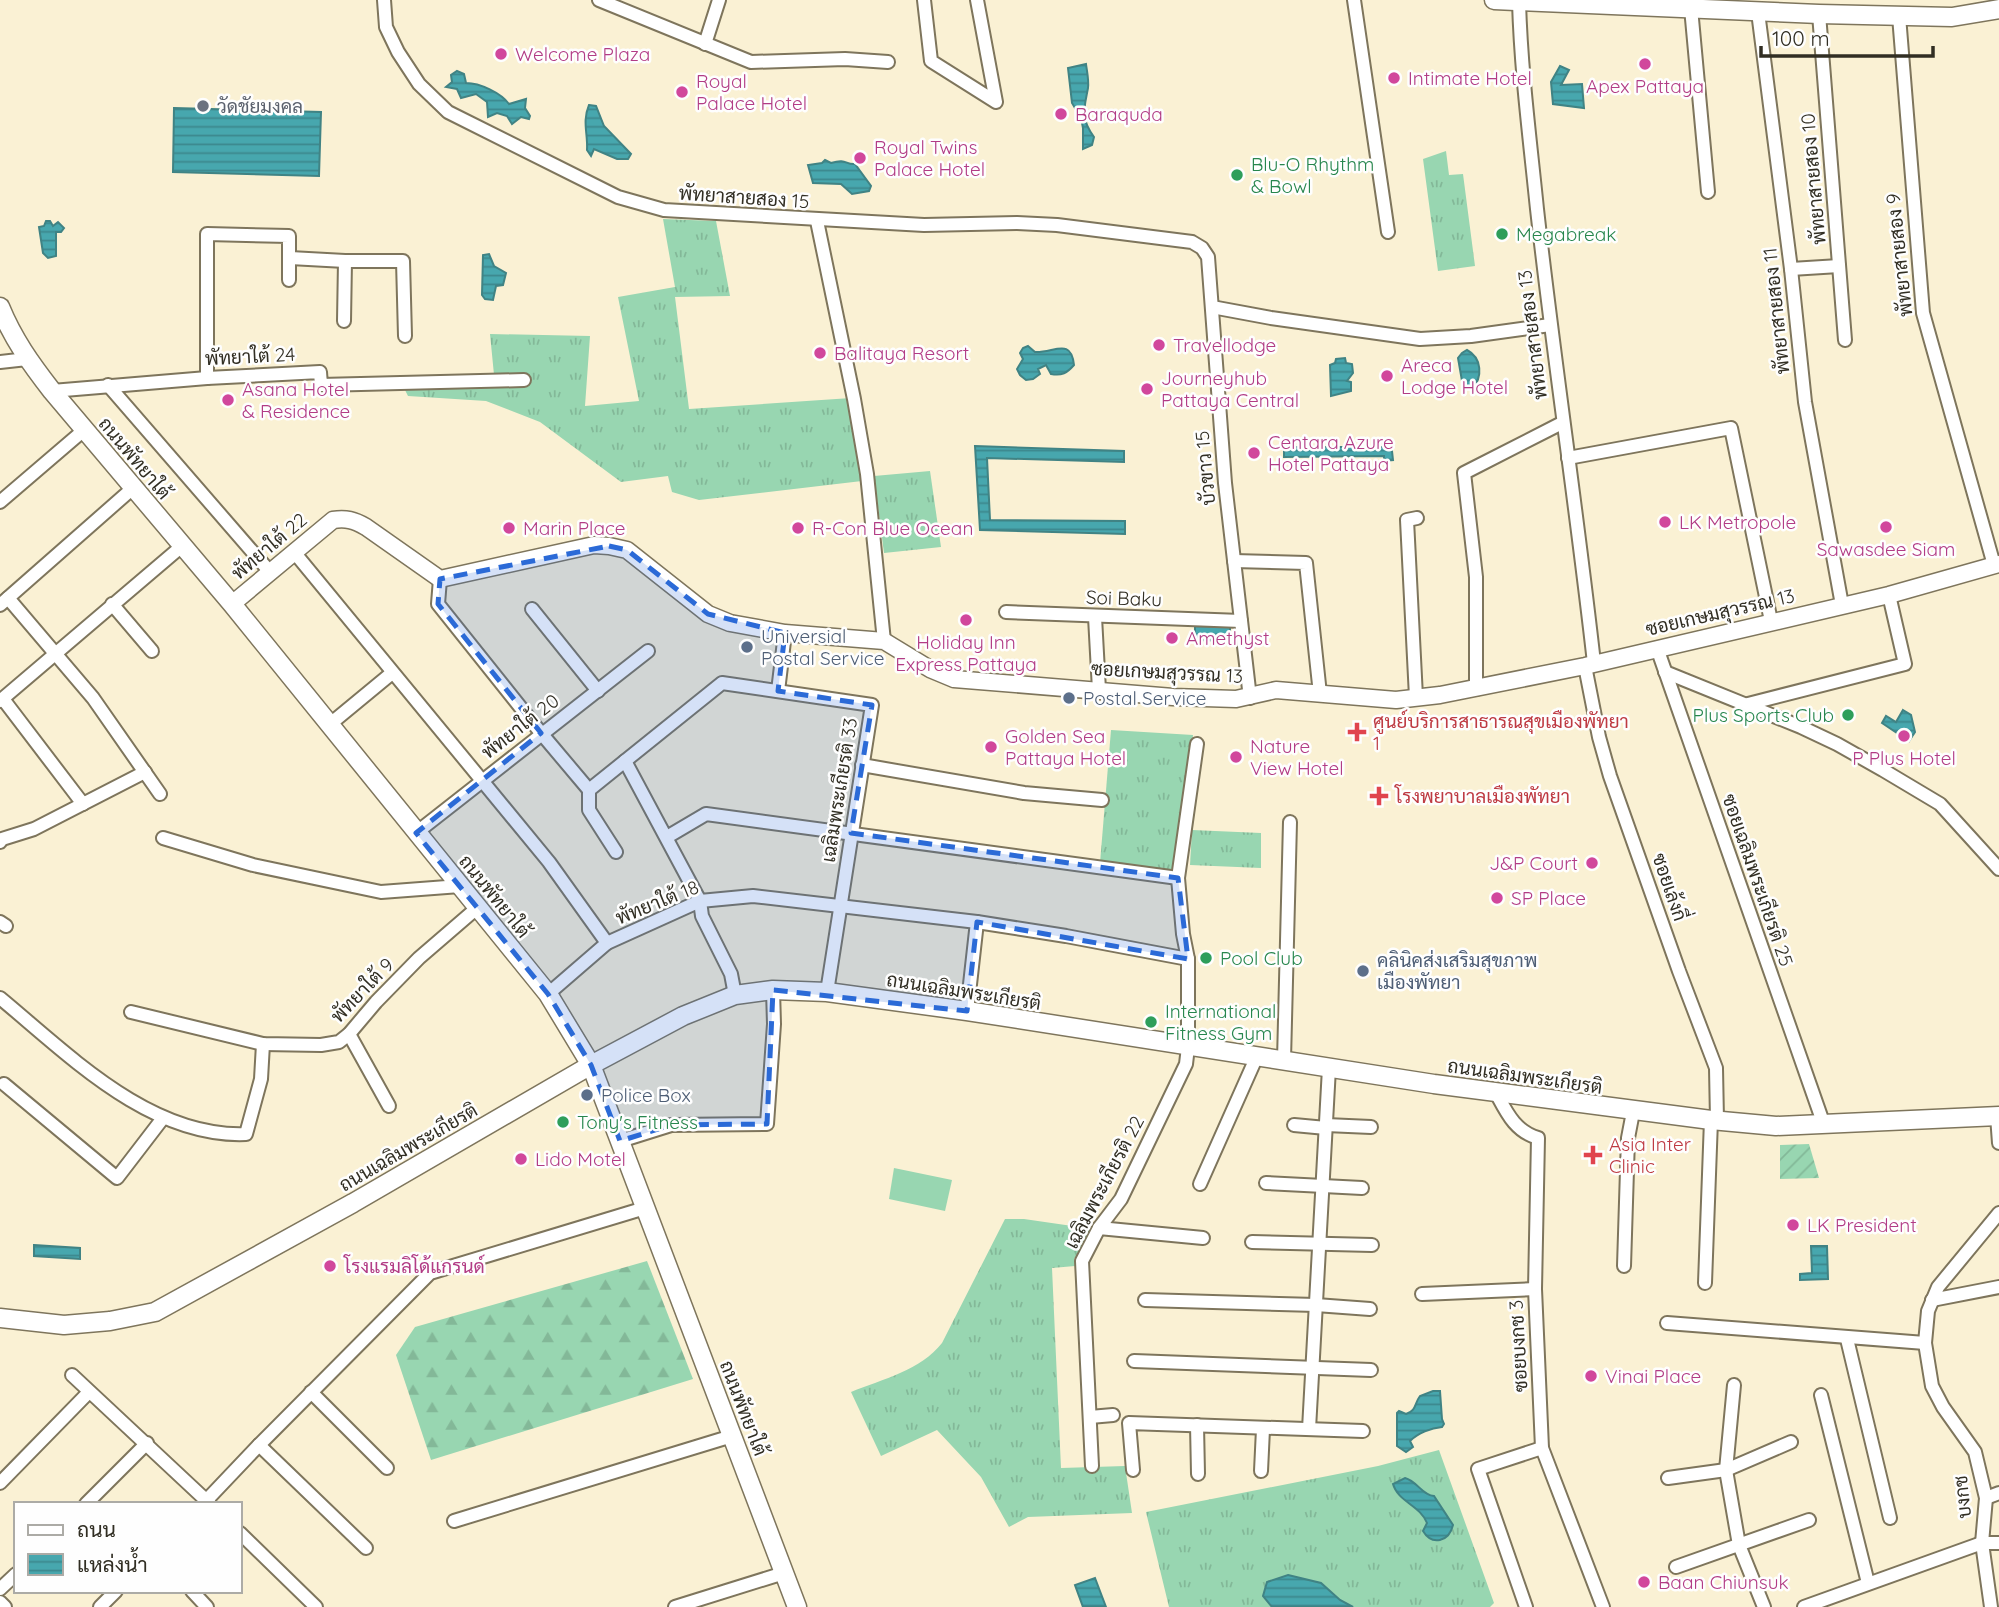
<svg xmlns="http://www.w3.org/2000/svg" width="1999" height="1607" font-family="Quicksand,Sarabun,sans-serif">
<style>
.grass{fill:url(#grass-tufts)}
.forest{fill:url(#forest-firs)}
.garden{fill:url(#garden-furrows)}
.pitch{fill:#98d6b1}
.water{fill:url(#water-rules);stroke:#408384;stroke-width:2}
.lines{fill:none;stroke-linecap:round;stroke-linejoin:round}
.minor-casing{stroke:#7e755c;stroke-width:16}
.tertiary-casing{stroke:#7e755c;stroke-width:19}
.secondary-casing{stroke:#7e755c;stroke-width:21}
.minor{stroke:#fff;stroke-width:12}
.tertiary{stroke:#fff;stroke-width:16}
.secondary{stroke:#fff;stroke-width:18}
.marked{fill:#2b6ad7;fill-opacity:0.2;stroke:#2b6ad7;stroke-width:5;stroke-dasharray:14 9;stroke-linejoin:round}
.hotel-dot{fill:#d1479c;stroke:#fefefe;stroke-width:2.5}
.worship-dot{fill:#6b7280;stroke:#fefefe;stroke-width:2.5}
.leisure-dot{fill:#2e9e5b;stroke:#fefefe;stroke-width:2.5}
.service-dot{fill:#5c6f8a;stroke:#fefefe;stroke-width:2.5}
.health-dot{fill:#e0444e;stroke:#fefefe;stroke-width:2.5}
.labels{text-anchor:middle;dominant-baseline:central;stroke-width:5;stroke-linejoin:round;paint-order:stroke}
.hotel-label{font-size:19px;fill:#b23c85;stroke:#fefefe;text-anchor:start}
.worship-label{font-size:19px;fill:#5b616d;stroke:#fefefe;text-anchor:start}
.leisure-label{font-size:19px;fill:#27864d;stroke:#fefefe;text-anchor:start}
.street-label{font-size:19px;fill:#312e23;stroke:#fefefe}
.service-label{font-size:19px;fill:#4e5e75;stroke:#fefefe;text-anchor:start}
.health-label{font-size:19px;fill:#be3a42;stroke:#fefefe;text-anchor:start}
</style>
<defs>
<pattern id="grass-tufts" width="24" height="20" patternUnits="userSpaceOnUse" patternTransform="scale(1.75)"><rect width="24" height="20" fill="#98d6b1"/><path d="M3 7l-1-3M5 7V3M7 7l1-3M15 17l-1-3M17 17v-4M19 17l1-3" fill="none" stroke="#83b898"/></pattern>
<pattern id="forest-firs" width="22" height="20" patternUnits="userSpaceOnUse" patternTransform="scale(1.75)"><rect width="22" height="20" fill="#98d6b1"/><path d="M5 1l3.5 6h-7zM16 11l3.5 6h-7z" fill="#83b898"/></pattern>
<pattern id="garden-furrows" width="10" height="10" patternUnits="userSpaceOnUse" patternTransform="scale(1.75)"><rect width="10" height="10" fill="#98d6b1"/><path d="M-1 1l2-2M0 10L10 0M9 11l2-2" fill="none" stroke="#83b898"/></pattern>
<pattern id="water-rules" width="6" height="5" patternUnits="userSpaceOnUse" patternTransform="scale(1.75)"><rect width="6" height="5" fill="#47a7ae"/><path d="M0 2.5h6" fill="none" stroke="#3c888d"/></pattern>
</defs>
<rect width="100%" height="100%" fill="#faf1d4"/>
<g class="grass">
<path d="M1446,151L1449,175L1463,174L1475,266L1438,271L1423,159Z"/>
<path d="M663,219L716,221L730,296L675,297L689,409L851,398L862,481L699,500L672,492L668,476L621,482L540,422L486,401L408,396L403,386L495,385L490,334L590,336L585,406L639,401L618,297L675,287Z"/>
<path d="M930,471L941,547L884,553L874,476Z"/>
<path d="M1111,730L1193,735L1177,870L1172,873L1100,863Z"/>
<path d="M1192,830L1261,833V868L1190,865Z"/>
<path d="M1005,1219H1024L1093,1229L1074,1259L1075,1266L1052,1268L1061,1468L1125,1466L1132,1513L1028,1517L1009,1527L981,1477L937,1430L881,1456L851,1392C883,1379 921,1370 942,1343Z"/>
<path d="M1439,1450L1494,1603L1490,1607H1169L1146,1512L1378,1466Z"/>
</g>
<path class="forest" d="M647,1261L693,1379L431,1460L396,1355L415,1327Z"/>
<path class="garden" d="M1809,1144L1819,1178L1780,1179V1145Z"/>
<path class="pitch" d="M894,1168L952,1180L945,1211L889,1199Z"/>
<g class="water">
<path d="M1086,64C1087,72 1089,80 1088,88C1084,109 1080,118 1094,137L1092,145L1083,149V128L1081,118L1072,103L1068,68Z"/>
<path d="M1560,66L1569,70L1561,85L1582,84L1584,108L1553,104L1551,82Z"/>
<path d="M457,71L464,74L466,83C480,83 501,93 509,104L526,99L525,108L530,116L529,119L521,117L512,124L507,116L497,113L488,117L487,102L476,94L461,98L457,89L446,87L452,82L451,75Z"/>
<path d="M589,105L596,106L604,126L631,154L628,159H617L594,149L591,156L587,150C588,133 582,122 589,105Z"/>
<path d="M174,108L321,112L319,176L173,172Z"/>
<path d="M825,160L831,163C847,158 845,165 855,164L871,186L869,191L852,194L841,184L813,183L808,165L822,163Z"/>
<path d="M46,221H50L53,226L58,222L64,228L61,232H56V256L48,258L43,253L39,227L44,226Z"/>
<path d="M489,254L494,266L506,273L503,285L496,286L493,300L485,299L482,295L483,255Z"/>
<path d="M1028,346L1035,352C1054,353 1071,337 1074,365C1067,373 1062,376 1051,374L1046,365L1038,369L1040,374L1033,379L1026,380L1020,375L1017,369L1023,359L1020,353L1023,348Z"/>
<path d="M1467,350C1482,358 1483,377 1472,389L1462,381L1458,358L1462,353Z"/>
<path d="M1345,358L1346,363L1352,364L1353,373L1347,381L1351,382V391L1331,396L1330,365L1335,363L1336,359Z"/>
<path d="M975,446L1124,451V462L987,458L990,520L1125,521V534L980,530Z"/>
<path d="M1284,447H1386L1392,451L1393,460L1384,461V456L1284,457Z"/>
<path d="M1195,626L1230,627V641L1195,640Z"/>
<path d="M1903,710L1911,715L1915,732L1909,741L1882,723L1886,716L1896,722Z"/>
<path d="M34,1245L80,1248V1259L34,1256Z"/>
<path d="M1811,1246H1827L1828,1279L1800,1280V1274L1812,1273Z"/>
<path d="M1433,1391H1440L1442,1419L1444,1424L1442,1427C1431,1428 1418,1433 1410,1441L1413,1447L1406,1452L1397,1446V1413L1399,1411L1406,1414C1417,1410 1414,1404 1420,1396Z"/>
<path d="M1405,1478C1417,1481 1422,1495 1434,1496L1453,1525C1449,1542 1432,1546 1423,1531L1427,1523C1420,1505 1398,1502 1393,1484Z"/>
<path d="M1288,1575L1321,1583L1340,1600L1353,1607H1272L1263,1596L1267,1582Z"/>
<path d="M1095,1578L1106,1607H1083L1075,1585Z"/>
</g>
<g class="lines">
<g class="minor-casing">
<g id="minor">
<path d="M384,0L386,27L398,52L419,84L448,112L618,197L664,210L924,225L1017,223L1057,225L1192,242L1202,248L1208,257L1225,483L1250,698"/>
<path d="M599,0L751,62L845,59L888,62"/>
<path d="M924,0L931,61L996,102L977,0"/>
<path d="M1354,0L1388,232"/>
<path d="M1519,2C1521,71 1530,140 1537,209C1554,361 1577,511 1594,663"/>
<path d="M1691,8L1708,192"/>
<path d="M1758,12L1791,269L1805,402L1842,605"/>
<path d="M1819,14L1845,340"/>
<path d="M1899,16L1923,313L1994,565"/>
<path d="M705,44L719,0"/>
<path d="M817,221L854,399L867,474L884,641"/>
<path d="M290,258L345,261H403L405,336"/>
<path d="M1791,269L1839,266"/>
<path d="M1212,307L1271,318L1420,339L1471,336L1550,325"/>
<path d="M344,321L345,261"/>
<path d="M0,362L27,359"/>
<path d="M207,378V234L289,236V280"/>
<path d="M108,385L270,572"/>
<path d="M52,391L207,378L320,372L321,385L524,380"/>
<path d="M1568,458L1731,428L1771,621"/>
<path d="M0,502L84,430"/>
<path d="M294,552L549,862L607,943"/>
<path d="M1234,561L1306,563L1320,694"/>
<path d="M440,579L438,604L541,733L589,790"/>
<path d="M8,598L93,698L160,794"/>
<path d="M112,604L152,651"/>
<path d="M0,605L133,488"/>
<path d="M532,609L598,691"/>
<path d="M1006,612L1241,621"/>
<path d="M1095,617L1099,690"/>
<path d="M1657,648L1824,1125"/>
<path d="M1585,666L1599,737L1610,776L1679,971L1716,1068L1717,1120"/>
<path d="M1665,672L1801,727L1837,744L1883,770L1940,804L1999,869"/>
<path d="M1476,689V577L1464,473L1562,423"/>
<path d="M778,691L785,633"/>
<path d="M1416,697L1407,520L1417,518"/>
<path d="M3,699L83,804"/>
<path d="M0,701L182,546"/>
<path d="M1748,704L1905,664L1889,595"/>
<path d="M329,725L392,673"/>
<path d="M625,761L700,901L702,916L731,974L735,995"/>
<path d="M862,765L1024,793L1102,800"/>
<path d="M416,833L648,651"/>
<path d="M667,837L706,814L1178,878"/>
<path d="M163,838L253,865L381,892L460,886"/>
<path d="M0,842L2,839L34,829L145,772"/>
<path d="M616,852L589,810V790L722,683L872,705L827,992"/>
<path d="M0,922L6,926"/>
<path d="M548,994L607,943L700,901L753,896L977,922L1066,936L1188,959"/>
<path d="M0,998C69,1055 150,1138 246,1134L261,1079L263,1044"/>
<path d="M967,1011L977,922"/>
<path d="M131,1012L263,1044L321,1045L339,1042L349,1034L376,1002L419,958L477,908"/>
<path d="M349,1034L389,1106"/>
<path d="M1284,1060L1290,822"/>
<path d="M4,1084L117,1178L163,1118"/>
<path d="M1495,1091C1506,1111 1514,1131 1538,1138L1535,1289L1542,1448L1603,1607"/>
<path d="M1997,1116L1999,1143"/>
<path d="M1294,1125L1326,1128"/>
<path d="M1326,1125L1371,1127"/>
<path d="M620,1141L671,1125L767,1124L774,1024L773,990"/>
<path d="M1266,1183L1362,1188"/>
<path d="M1200,1184L1257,1056"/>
<path d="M1099,1228L1203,1238"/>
<path d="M1252,1242L1372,1245"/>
<path d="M1624,1266L1628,1138L1633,1112"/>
<path d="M1705,1283L1711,1120"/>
<path d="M1422,1294L1535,1289"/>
<path d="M1145,1300L1316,1305L1370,1309"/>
<path d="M1932,1300L1999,1287"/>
<path d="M1667,1323L1925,1343"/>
<path d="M1847,1339L1890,1518"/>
<path d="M1134,1361L1371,1370"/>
<path d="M72,1375L210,1504"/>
<path d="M1734,1385L1726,1470L1739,1545L1764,1607"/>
<path d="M311,1392L387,1468"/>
<path d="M1821,1395L1868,1583"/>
<path d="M1090,1417L1113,1415"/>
<path d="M1197,1425L1198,1474"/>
<path d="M1309,1429L1329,1068"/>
<path d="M259,1445L366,1548"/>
<path d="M1092,1466L1082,1261L1099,1228L1121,1199L1186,1064L1188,1047V959L1183,934L1178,878L1197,744"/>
<path d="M1133,1470L1129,1423L1363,1431"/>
<path d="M1261,1471L1263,1429"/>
<path d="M1668,1478L1726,1470L1791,1442"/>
<path d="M0,1483L89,1392"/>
<path d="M1986,1498L1999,1493"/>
<path d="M86,1504L147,1443"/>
<path d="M203,1504L259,1445L430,1273L645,1208"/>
<path d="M454,1521L732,1436"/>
<path d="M240,1533L316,1607"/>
<path d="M1676,1567L1809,1520"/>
<path d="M0,1589L16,1574"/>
<path d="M192,1591L207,1607"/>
<path d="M0,1602L5,1607"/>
<path d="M100,1607L116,1591"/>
<path d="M675,1607L784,1573"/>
<path d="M1526,1607L1478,1469L1542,1448"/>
<path d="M1804,1607L1982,1543H1999"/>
<path d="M1991,1607L1982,1543L1986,1498L1975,1452L1943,1407L1932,1386L1925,1343L1928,1311L1938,1287L1999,1213"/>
</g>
</g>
<g class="tertiary-casing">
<path id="tertiary" d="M232,604L333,520C346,518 354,520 366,527L440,579L594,545L609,546L627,550L708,614L730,623L785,633L884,641L930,669L954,679L1173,697L1236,699L1276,690L1396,700L1440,695L1585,666L1889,595L1999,564"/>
</g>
<g class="secondary-casing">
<g id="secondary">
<path d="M1494,0L1819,14L1952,17L1999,9"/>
<path d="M0,307C13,339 31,364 52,391L232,604L548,994L591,1065L797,1607"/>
<path d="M0,1318L64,1325L110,1321L155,1312L353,1203L591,1065L683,1016L735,995L773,990L827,992L967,1011L1434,1084L1711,1120L1776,1126L1999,1116"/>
</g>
</g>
<use href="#minor" class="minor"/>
<use href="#tertiary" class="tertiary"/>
<use href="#secondary" class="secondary"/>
</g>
<path class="marked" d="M609,546L627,550L708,614L785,633L778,691L872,705L851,833L1178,878L1188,959L977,922L967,1011L773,990L767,1124L671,1125L620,1141L591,1065L548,994L416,833L541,733L438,604L440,579Z"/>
<g class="hotel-dot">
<circle cx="501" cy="54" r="7"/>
<circle cx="1645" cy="64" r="7"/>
<circle cx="1394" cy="78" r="7"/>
<circle cx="682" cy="92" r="7"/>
<circle cx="1061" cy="114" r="7"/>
<circle cx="860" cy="158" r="7"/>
<circle cx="1159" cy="345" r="7"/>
<circle cx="820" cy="353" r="7"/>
<circle cx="1387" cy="376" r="7"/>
<circle cx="1147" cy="389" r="7"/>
<circle cx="228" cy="400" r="7"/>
<circle cx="1254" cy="453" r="7"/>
<circle cx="1665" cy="522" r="7"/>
<circle cx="1886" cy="527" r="7"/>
<circle cx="509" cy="528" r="7"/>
<circle cx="798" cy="528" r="7"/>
<circle cx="966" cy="620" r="7"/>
<circle cx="1172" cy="638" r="7"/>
<circle cx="1904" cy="736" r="7"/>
<circle cx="991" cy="747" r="7"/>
<circle cx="1236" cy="757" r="7"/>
<circle cx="1592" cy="863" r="7"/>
<circle cx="1497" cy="898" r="7"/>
<circle cx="521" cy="1159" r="7"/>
<circle cx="1793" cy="1225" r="7"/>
<circle cx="330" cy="1266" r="7"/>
<circle cx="1591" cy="1376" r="7"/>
<circle cx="1644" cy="1582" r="7"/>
</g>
<circle class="worship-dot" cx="203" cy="106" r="7"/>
<g class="leisure-dot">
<circle cx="1237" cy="175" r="7"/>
<circle cx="1502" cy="234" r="7"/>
<circle cx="1848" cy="715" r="7"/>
<circle cx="1206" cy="958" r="7"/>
<circle cx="1151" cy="1022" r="7"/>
<circle cx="563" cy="1122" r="7"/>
</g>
<g class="service-dot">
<circle cx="747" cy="647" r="7"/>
<circle cx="1069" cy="698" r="7"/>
<circle cx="1363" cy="971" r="7"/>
<circle cx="587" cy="1095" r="7"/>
</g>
<g class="health-dot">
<path d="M1353.5 721.5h7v7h7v7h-7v7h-7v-7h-7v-7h7z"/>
<path d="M1375.5 785.5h7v7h7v7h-7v7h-7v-7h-7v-7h7z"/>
<path d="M1589.5 1144.5h7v7h7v7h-7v7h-7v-7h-7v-7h7z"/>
</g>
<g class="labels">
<g class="hotel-label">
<text x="515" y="54">Welcome Plaza</text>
<text x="1408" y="78">Intimate Hotel</text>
<text x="696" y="81">Royal<tspan x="696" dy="22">Palace Hotel</tspan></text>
<text x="1645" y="86" text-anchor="middle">Apex Pattaya</text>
<text x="1075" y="114">Baraquda</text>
<text x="874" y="147">Royal Twins<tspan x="874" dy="22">Palace Hotel</tspan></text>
<text x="1173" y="345">Travellodge</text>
<text x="834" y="353">Balitaya Resort</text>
<text x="1401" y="365">Areca<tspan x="1401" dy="22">Lodge Hotel</tspan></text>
<text x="1161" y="378">Journeyhub<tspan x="1161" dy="22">Pattaya Central</tspan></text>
<text x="242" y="389">Asana Hotel<tspan x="242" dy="22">&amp; Residence</tspan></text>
<text x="1268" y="442">Centara Azure<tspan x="1268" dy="22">Hotel Pattaya</tspan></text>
<text x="1679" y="522">LK Metropole</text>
<text x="523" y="528">Marin Place</text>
<text x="812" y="528">R-Con Blue Ocean</text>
<text x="1886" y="549" text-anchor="middle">Sawasdee Siam</text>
<text x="1186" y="638">Amethyst</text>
<text x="966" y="642" text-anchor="middle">Holiday Inn<tspan x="966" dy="22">Express Pattaya</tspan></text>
<text x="1005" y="736">Golden Sea<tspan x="1005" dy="22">Pattaya Hotel</tspan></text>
<text x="1250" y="746">Nature<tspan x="1250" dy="22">View Hotel</tspan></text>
<text x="1904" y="758" text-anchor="middle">P Plus Hotel</text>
<text x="1578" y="863" text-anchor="end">J&amp;P Court</text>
<text x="1511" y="898">SP Place</text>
<text x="535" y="1159">Lido Motel</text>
<text x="1807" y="1225">LK President</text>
<text x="344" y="1266">โรงแรมลิโด้แกรนด์</text>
<text x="1605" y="1376">Vinai Place</text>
<text x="1658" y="1582">Baan Chiunsuk</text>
</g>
<g class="worship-label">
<text x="217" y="106">วัดชัยมงคล</text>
</g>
<g class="leisure-label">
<text x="1251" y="164">Blu-O Rhythm<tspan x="1251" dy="22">&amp; Bowl</tspan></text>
<text x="1516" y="234">Megabreak</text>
<text x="1834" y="715" text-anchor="end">Plus Sports Club</text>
<text x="1220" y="958">Pool Club</text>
<text x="1165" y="1011">International<tspan x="1165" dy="22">Fitness Gym</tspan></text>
<text x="577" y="1122">Tony's Fitness</text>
</g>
<g class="street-label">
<text transform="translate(1813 179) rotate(-95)">พัทยาสายสอง 10</text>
<text transform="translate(744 197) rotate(4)">พัทยาสายสอง 15</text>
<text transform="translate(1899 255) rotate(-96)">พัทยาสายสอง 9</text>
<text transform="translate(1776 311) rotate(-96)">พัทยาสายสอง 11</text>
<text transform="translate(1532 335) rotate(-97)">พัทยาสายสอง 13</text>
<text transform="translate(250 356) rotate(-3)">พัทยาใต้ 24</text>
<text transform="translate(135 458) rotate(50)">ถนนพัทยาใต้</text>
<text transform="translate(1205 468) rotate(-95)">บัวขาว 15</text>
<text transform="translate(269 546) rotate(-40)">พัทยาใต้ 22</text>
<text transform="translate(1124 598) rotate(2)">Soi Baku</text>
<text transform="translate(1720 612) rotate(-13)">ซอยเกษมสุวรรณ 13</text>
<text transform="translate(1167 672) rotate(3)">ซอยเกษมสุวรรณ 13</text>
<text transform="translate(520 726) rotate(-38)">พัทยาใต้ 20</text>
<text transform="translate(839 790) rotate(-81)">เฉลิมพระเกียรติ 33</text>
<text transform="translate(1758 880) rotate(71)">ซอยเฉลิมพระเกียรติ 25</text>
<text transform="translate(1670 887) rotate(71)">ซอยเล้งกี่</text>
<text transform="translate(495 896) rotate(51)">ถนนพัทยาใต้</text>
<text transform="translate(657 902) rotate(-22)">พัทยาใต้ 18</text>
<text transform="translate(362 990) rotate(-46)">พัทยาใต้ 9</text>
<text transform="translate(964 991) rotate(9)">ถนนเฉลิมพระเกียรติ</text>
<text transform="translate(1525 1076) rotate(8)">ถนนเฉลิมพระเกียรติ</text>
<text transform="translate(408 1147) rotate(-30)">ถนนเฉลิมพระเกียรติ</text>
<text transform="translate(1104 1182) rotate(-62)">เฉลิมพระเกียรติ 22</text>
<text transform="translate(1518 1346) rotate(-93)">ซอยบงกช 3</text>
<text transform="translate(744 1408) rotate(69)">ถนนพัทยาใต้</text>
<text transform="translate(1962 1497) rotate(-96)">บงกช</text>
</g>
<g class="service-label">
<text x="761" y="636">Universial<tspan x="761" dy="22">Postal Service</tspan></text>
<text x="1083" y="698">Postal Service</text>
<text x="1377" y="960">คลินิคส่งเสริมสุขภาพ<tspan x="1377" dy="22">เมืองพัทยา</tspan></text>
<text x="601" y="1095">Police Box</text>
</g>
<g class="health-label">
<text x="1373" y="721">ศูนย์บริการสาธารณสุขเมืองพัทยา<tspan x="1373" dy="22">1</tspan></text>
<text x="1395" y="796">โรงพยาบาลเมืองพัทยา</text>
<text x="1609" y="1144">Asia Inter<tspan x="1609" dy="22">Clinic</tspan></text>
</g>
</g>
<rect x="14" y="1502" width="228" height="91" fill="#fefefe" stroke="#acaba6" stroke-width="2"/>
<rect x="28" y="1525" width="35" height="10" fill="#ffffff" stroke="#acaba6" stroke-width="2"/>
<text x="77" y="1537" font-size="21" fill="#312e23">ถนน</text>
<rect x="28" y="1554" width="35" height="21" fill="url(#water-rules)" stroke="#acaba6" stroke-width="2"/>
<text x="77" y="1572" font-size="21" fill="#312e23">แหล่งน้ำ</text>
<path d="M1761 46v10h172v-10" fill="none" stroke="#312e23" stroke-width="3.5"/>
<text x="1772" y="46" font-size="21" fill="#312e23" stroke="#fefefe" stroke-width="5" paint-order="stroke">100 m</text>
</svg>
